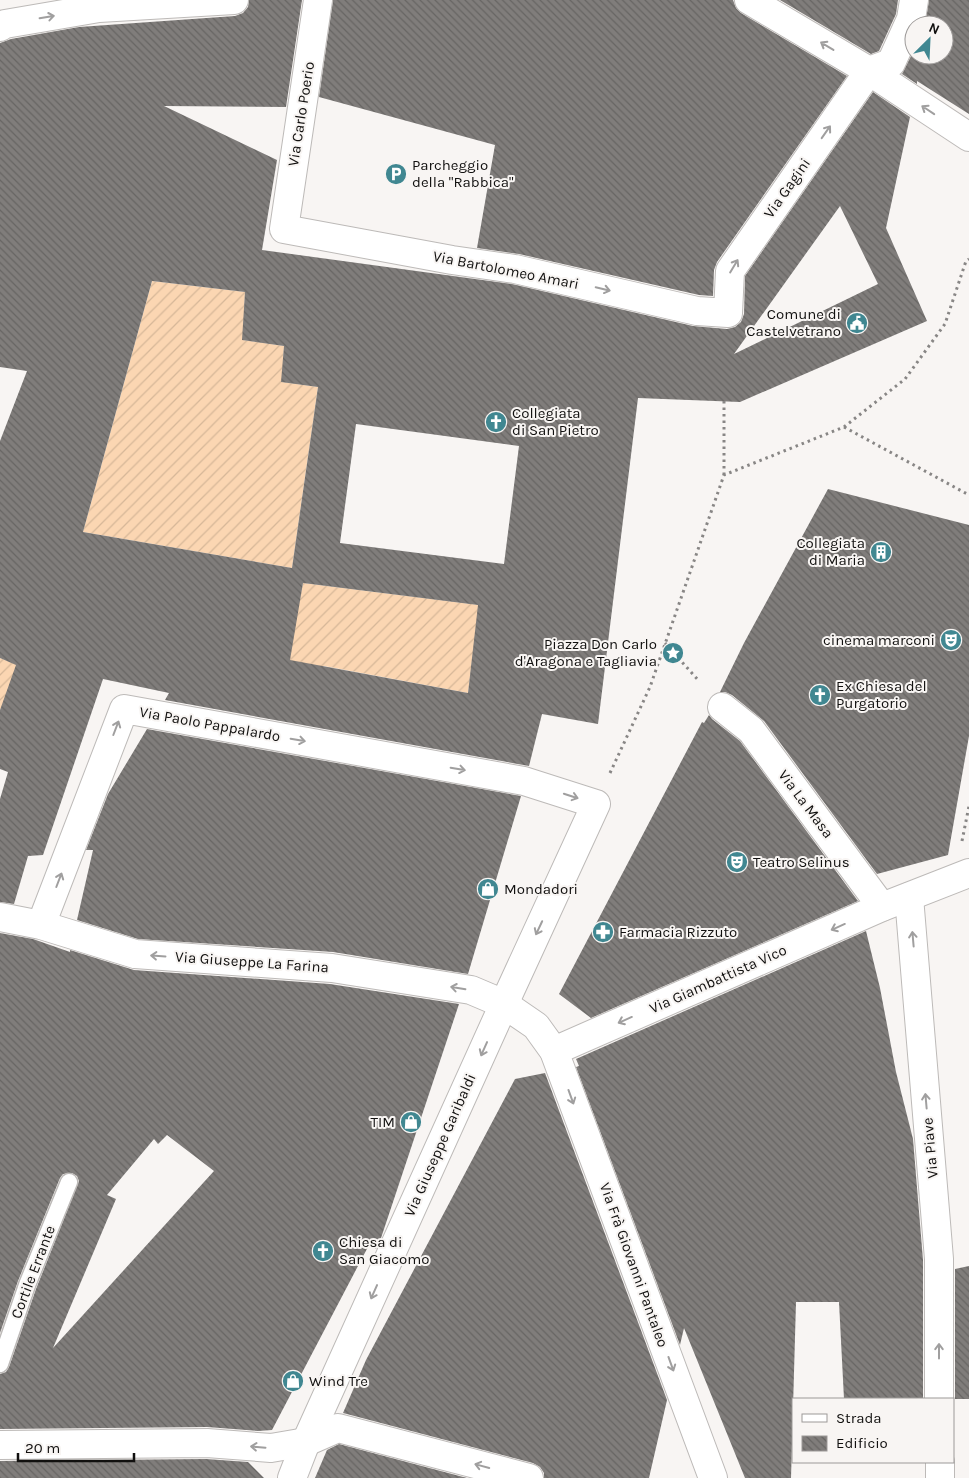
<svg xmlns="http://www.w3.org/2000/svg" width="969" height="1478" font-family="Karla,sans-serif">
<style>
.garden{fill:url(#garden-furrows)}
.building{fill:url(#building-back-hatch);fill-rule:evenodd}
.lines{fill:none;stroke-linecap:round;stroke-linejoin:round}
.lane-casing{stroke:#bdbab8;stroke-width:19}
.street-casing{stroke:#bdbab8;stroke-width:30}
.secondary-casing{stroke:#bdbab8;stroke-width:30}
.path{stroke:#888685;stroke-width:3;stroke-dasharray:2.5 4;stroke-linecap:butt}
.lane{stroke:#fff;stroke-width:16}
.street{stroke:#fff;stroke-width:28}
.secondary{stroke:#fff;stroke-width:28}
.oneway{stroke:#a09f9f}
.labels{text-anchor:middle;dominant-baseline:central;stroke-width:4;stroke-linejoin:round;paint-order:stroke}
.street-label{font-size:15px;fill:#11100f;stroke:#f8f5f3}
.poi-label{font-size:15px;fill:#11100f;stroke:#f8f5f3;text-anchor:start}
</style>
<defs>
<pattern id="garden-furrows" width="10" height="10" patternUnits="userSpaceOnUse" patternTransform="scale(1.25)"><rect width="10" height="10" fill="#fbd6b2"/><path d="M-1 1l2-2M0 10L10 0M9 11l2-2" fill="none" stroke="#d6b798"/></pattern>
<pattern id="building-back-hatch" width="6" height="6" patternUnits="userSpaceOnUse" patternTransform="scale(1.25)"><rect width="6" height="6" fill="#807d7b"/><path d="M-1 5l2 2M0 0l6 6M5-1l2 2" fill="none" stroke="#676563"/></pattern>
</defs>
<rect width="100%" height="100%" fill="#f8f5f3"/>
<g class="garden">
<path d="M152,281L245,292L243,340L284,346L282,382L318,387L292,568L83,532Z"/>
<path d="M303,583L479,605L468,693L324,666L279,692Z"/>
<path d="M0,658L20,666L0,710Z"/>
</g>
<g class="building">
<path d="M249,0H302L286,107L164,106L277,160L262,250L512,284L693,326L727,329L735,327L741,322L744,314L745,276L873,92L910,117L886,228L927,321L740,402L638,398L598,724L542,714L529,766L165,700L169,693L103,679L43,855L28,856L14,904L0,902V799L8,772L0,769V710L16,665L0,658V441L27,371L0,367V43L11,39L79,27L235,16L243,13L248,7ZM840,206L878,284L734,354ZM152,281L245,292L242,340L284,346L281,382L318,387L292,568L83,532ZM356,424L519,446L504,564L340,543ZM303,583L478,605L468,693L290,660Z"/>
<path d="M333,0H733L736,8L741,13L847,76L717,262L714,270L713,296L699,295L519,254L477,248L495,145L319,97Z"/>
<path d="M780,0H898L896,14L879,51L871,54Z"/>
<path d="M929,0H969V114L917,81V84L902,74L914,50V55H944V25H925Z"/>
<path d="M828,489L969,525V736L948,855L877,874L764,721L732,695L725,692H720L744,643Z"/>
<path d="M709,715L712,719L740,741L858,901L591,1018L559,994L702,722L704,723Z"/>
<path d="M147,729L521,796L468,974L333,952L138,939L77,920L93,850H86L108,794Z"/>
<path d="M866,931L880,988L896,1072L913,1139L923,1260V1399H844L839,1302H796L791,1478H745L684,1328L680,1345L576,1067L579,1066L576,1059Z"/>
<path d="M0,933L33,939L70,952V950L134,970L330,984L459,1004L381,1238L376,1249L369,1245L272,1430L258,1431L207,1427L0,1429V1374L6,1372L9,1367L36,1289L79,1181L77,1176L72,1173L63,1174L60,1178L18,1281L0,1333ZM167,1135L214,1171L53,1348L116,1199L107,1195L154,1139L158,1144Z"/>
<path d="M545,1073L667,1400L649,1478H544V1473L540,1467L533,1463L343,1413L366,1360L515,1079Z"/>
<path d="M969,1266V1399H955V1269Z"/>
<path d="M339,1444L467,1478H315L327,1450Z"/>
<path d="M206,1459L248,1462L264,1478H0V1461Z"/>
</g>
<g class="lines">
<g class="lane-casing">
<path id="lane" d="M0,1364L27,1285L69,1182"/>
</g>
<g class="street-casing">
<g id="street">
<path d="M318,0L284,229L452,260L515,269L697,311L728,313L730,271L869,71L891,63L911,19L914,0"/>
<path d="M0,27L5,24L99,8L234,0"/>
<path d="M722,707L751,730L882,907"/>
<path d="M909,897L939,1259V1399"/>
<path d="M0,917L41,925L135,954L332,968L471,990L504,1004L596,804L524,781L124,709L41,925"/>
<path d="M0,1445L207,1443L271,1448L306,1442L338,1428L529,1478"/>
<path d="M940,1462V1478"/>
</g>
</g>
<g class="secondary-casing">
<g id="secondary">
<path d="M749,0L869,71L969,137"/>
<path d="M554,1051L882,907L969,873"/>
<path d="M292,1478L306,1442L504,1004L536,1026L554,1051L713,1478"/>
</g>
</g>
<g class="path">
<path d="M844,427L969,495"/>
<path d="M724,475V401"/>
<path d="M665,643L699,681"/>
<path d="M610,773L650,687L724,475L844,427L905,379L945,324L966,261L969,259"/>
<path d="M962,841L969,806"/>
</g>
<use href="#lane" class="lane"/>
<use href="#street" class="street"/>
<use href="#secondary" class="secondary"/>
</g>
<defs><path id="oneway-shaft" d="M-6 0H5M1.5-3L5.5 0L1.5 3" fill="none" stroke-width="1.6" stroke-linecap="round" stroke-linejoin="round" transform="scale(1.25)"/></defs>
<g class="oneway">
<use href="#oneway-shaft" transform="translate(47 17) rotate(-9)"/>
<use href="#oneway-shaft" transform="translate(827 46) rotate(-149)"/>
<use href="#oneway-shaft" transform="translate(928 110) rotate(-146)"/>
<use href="#oneway-shaft" transform="translate(826 132) rotate(-55)"/>
<use href="#oneway-shaft" transform="translate(734 266) rotate(-59)"/>
<use href="#oneway-shaft" transform="translate(603 289) rotate(13)"/>
<use href="#oneway-shaft" transform="translate(116 728) rotate(-69)"/>
<use href="#oneway-shaft" transform="translate(298 740) rotate(10)"/>
<use href="#oneway-shaft" transform="translate(458 769) rotate(10)"/>
<use href="#oneway-shaft" transform="translate(571 796) rotate(18)"/>
<use href="#oneway-shaft" transform="translate(59 880) rotate(-69)"/>
<use href="#oneway-shaft" transform="translate(838 927) rotate(156)"/>
<use href="#oneway-shaft" transform="translate(539 928) rotate(115)"/>
<use href="#oneway-shaft" transform="translate(913 939) rotate(-95)"/>
<use href="#oneway-shaft" transform="translate(158 956) rotate(-176)"/>
<use href="#oneway-shaft" transform="translate(458 988) rotate(-171)"/>
<use href="#oneway-shaft" transform="translate(625 1020) rotate(156)"/>
<use href="#oneway-shaft" transform="translate(484 1049) rotate(114)"/>
<use href="#oneway-shaft" transform="translate(571 1097) rotate(70)"/>
<use href="#oneway-shaft" transform="translate(926 1101) rotate(-95)"/>
<use href="#oneway-shaft" transform="translate(374 1292) rotate(114)"/>
<use href="#oneway-shaft" transform="translate(939 1351) rotate(-90)"/>
<use href="#oneway-shaft" transform="translate(671 1364) rotate(70)"/>
<use href="#oneway-shaft" transform="translate(258 1447) rotate(-175)"/>
<use href="#oneway-shaft" transform="translate(482 1466) rotate(-165)"/>
</g>
<defs>
<g id="parking-disc" transform="scale(1.125)"><circle r="9.5" fill="#408791" stroke="#f8f5f3"/><path d="M-3.5-5.5H1a3.5 3.5 0 0 1 0 7H-1V5.5H-3.5ZM-1-3.4V-.6H.8a1.4 1.4 0 0 0 0-2.8Z" fill="#fff"/></g>
<g id="civic-disc" transform="scale(1.125)"><circle r="9.5" fill="#408791" stroke="#f8f5f3"/><path d="M-.6-6.5H3V-4.5H.6V-3L4-1V1h2V6H-6V1h2V-1L-.6-3ZM-1.2 2.5V6h2.4V2.5Z" fill="#fff"/></g>
<g id="church-disc" transform="scale(1.125)"><circle r="9.5" fill="#408791" stroke="#f8f5f3"/><path d="M-1.2-6h2.4v3.5h3.3v2.4h-3.3V6h-2.4V-.1h-3.3v-2.4h3.3Z" fill="#fff"/></g>
<g id="building-disc" transform="scale(1.125)"><circle r="9.5" fill="#408791" stroke="#f8f5f3"/><path d="M-4-6H4V6H1V3H-1V6H-4ZM-2.5-4.3h1.7v1.8h-1.7ZM.8-4.3h1.7v1.8H.8ZM-2.5-1h1.7V.8h-1.7ZM.8-1h1.7V.8H.8Z" fill="#fff"/></g>
<g id="theatre-disc" transform="scale(1.125)"><circle r="9.5" fill="#408791" stroke="#f8f5f3"/><path d="M-5-5.5Q0-4 5-5.5V0Q5 5 0 6Q-5 5-5 0ZM-3.3-2.5H-1v1.5H-3.3ZM1-2.5H3.3v1.5H1ZM-2.8 1Q0 5.5 2.8 1Z" fill="#fff"/></g>
<g id="sight-disc" transform="scale(1.125)"><circle r="9.5" fill="#408791" stroke="#f8f5f3"/><path d="M0-6L1.8-2.2L6-1.7L2.9 1.2L3.7 5.4L0 3.3L-3.7 5.4L-2.9 1.2L-6-1.7L-1.8-2.2Z" fill="#fff"/></g>
<g id="shop-disc" transform="scale(1.125)"><circle r="9.5" fill="#408791" stroke="#f8f5f3"/><path d="M-5-2.5h2.3a2.7 3.5 0 0 1 5.4 0H5L5.5 6h-11ZM-1.5-2.5h3a1.5 2.3 0 0 0-3 0Z" fill="#fff"/></g>
<g id="pharmacy-disc" transform="scale(1.125)"><circle r="9.5" fill="#408791" stroke="#f8f5f3"/><path d="M-2-6h4v4h4v4h-4v4h-4v-4h-4v-4h4Z" fill="#fff"/></g>
</defs>
<g fill-rule="evenodd">
<use href="#parking-disc" x="396" y="174"/>
<use href="#civic-disc" x="857" y="323"/>
<use href="#church-disc" x="496" y="422"/>
<use href="#building-disc" x="881" y="552"/>
<use href="#theatre-disc" x="951" y="640"/>
<use href="#sight-disc" x="673" y="653"/>
<use href="#church-disc" x="820" y="695"/>
<use href="#theatre-disc" x="737" y="862"/>
<use href="#shop-disc" x="488" y="889"/>
<use href="#pharmacy-disc" x="603" y="932"/>
<use href="#shop-disc" x="411" y="1122"/>
<use href="#church-disc" x="323" y="1251"/>
<use href="#shop-disc" x="293" y="1381"/>
</g>
<g class="labels">
<g class="street-label">
<text transform="translate(301 114) rotate(-81)">Via Carlo Poerio</text>
<text transform="translate(787 188) rotate(-55)">Via Gagini</text>
<text transform="translate(506 270) rotate(11)">Via Bartolomeo Amari</text>
<text transform="translate(210 724) rotate(10)">Via Paolo Pappalardo</text>
<text transform="translate(806 804) rotate(53)">Via La Masa</text>
<text transform="translate(252 962) rotate(4)">Via Giuseppe La Farina</text>
<text transform="translate(718 979) rotate(-24)">Via Giambattista Vico</text>
<text transform="translate(440 1145) rotate(-66)">Via Giuseppe Garibaldi</text>
<text transform="translate(930 1148) rotate(-95)">Via Piave</text>
<text transform="translate(634 1265) rotate(70)">Via Frà Giovanni Pantaleo</text>
<text transform="translate(33 1272) rotate(-69)">Cortile Errante</text>
</g>
<g class="poi-label">
<text x="412" y="165">Parcheggio<tspan x="412" dy="17">della "Rabbica"</tspan></text>
<text x="841" y="314" text-anchor="end">Comune di<tspan x="841" dy="17">Castelvetrano</tspan></text>
<text x="512" y="413">Collegiata<tspan x="512" dy="17">di San Pietro</tspan></text>
<text x="865" y="543" text-anchor="end">Collegiata<tspan x="865" dy="17">di Maria</tspan></text>
<text x="935" y="640" text-anchor="end">cinema marconi</text>
<text x="657" y="644" text-anchor="end">Piazza Don Carlo<tspan x="657" dy="17">d'Aragona e Tagliavia</tspan></text>
<text x="836" y="686">Ex Chiesa del<tspan x="836" dy="17">Purgatorio</tspan></text>
<text x="753" y="862">Teatro Selinus</text>
<text x="504" y="889">Mondadori</text>
<text x="619" y="932">Farmacia Rizzuto</text>
<text x="395" y="1122" text-anchor="end">TIM</text>
<text x="339" y="1242">Chiesa di<tspan x="339" dy="17">San Giacomo</tspan></text>
<text x="309" y="1381">Wind Tre</text>
</g>
</g>
<rect x="792" y="1398" width="162" height="65" fill="#f8f5f3" stroke="#9c9998"/>
<rect x="802" y="1414" width="25" height="8" fill="#ffffff" stroke="#9c9998"/>
<text x="836" y="1423" font-size="15" fill="#11100f">Strada</text>
<rect x="802" y="1436" width="25" height="15" fill="url(#building-back-hatch)" stroke="#9c9998"/>
<text x="836" y="1448" font-size="15" fill="#11100f">Edificio</text>
<g transform="translate(929 40) rotate(24)"><circle r="24" fill="#f8f5f3" stroke="#9c9998"/>
<path d="M0-4L9 19L0 12L-9 19Z" fill="#408791"/>
<text y="-8" font-size="14" font-weight="bold" text-anchor="middle" fill="#11100f">N</text>
</g>
<path d="M18 1453v8h116v-8" fill="none" stroke="#11100f" stroke-width="2.5"/>
<text x="25" y="1453" font-size="15" fill="#11100f" stroke="#f8f5f3" stroke-width="4" paint-order="stroke">20 m</text>
</svg>
